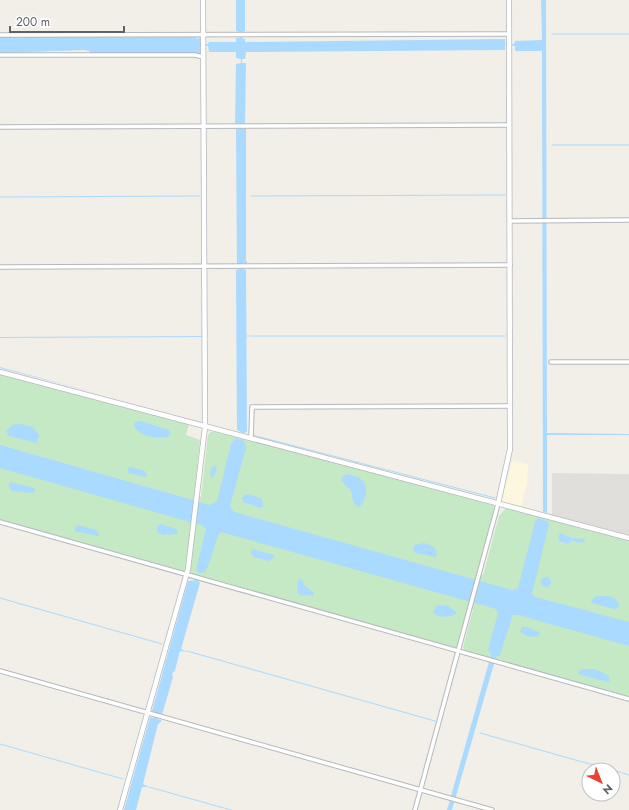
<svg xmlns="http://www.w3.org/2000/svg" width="629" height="810" font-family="Jost,sans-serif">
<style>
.commercial{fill:#fef7e0}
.industrial{fill:#e0deda}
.green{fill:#c5e8c5}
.water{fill:#aadaff}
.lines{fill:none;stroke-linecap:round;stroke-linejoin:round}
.stream{stroke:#aadaff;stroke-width:1}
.minor-casing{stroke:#b5b8bc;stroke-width:5.5}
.tertiary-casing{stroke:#b5b8bc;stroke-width:6}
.minor{stroke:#fff;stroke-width:3.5}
.tertiary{stroke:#fff;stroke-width:4.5}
</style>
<rect width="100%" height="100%" fill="#f1efe8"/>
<path class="commercial" d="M512,461L528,464L527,483L521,507L501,502Z"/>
<path class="industrial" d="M552,473L629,474V535L552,515Z"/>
<path class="green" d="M0,374L189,424L186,435L200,440L194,495L201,497L208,435L211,432H215L493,505L494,509L478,573L483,575L499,516L506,508L629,541V697L465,651L463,647L473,610L469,608L459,645L454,648L192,574L190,570L195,529L191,527L186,569L183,572L0,520Z"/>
<g class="water">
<path d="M236,0H245V31L242,32V38L245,39V42L505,39V44H514L515,41L542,40L541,0H546L547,433L629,434V435H547V513L552,514L543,512L542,51H515V46L505,45V50L246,52L245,59H242V63H246L245,123H242V129H246V261H247V263L243,264V269L246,270L247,432L243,433L237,430L236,270L240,269V264H237L236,129H240V123H235L236,64L241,63V59L236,58V52H209L208,46H200V53L198,54H91L89,51L85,50L0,53V37H196L197,39L200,37V44H208L209,42H236V38H240V32L236,31Z"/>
<path d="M202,336V337L0,338V337Z"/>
<path d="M0,367L92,392L0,368Z"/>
<path d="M140,421L169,430L171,434L168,437C156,438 142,438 134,427L135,422Z"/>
<path d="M21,424L32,427L39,435L37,443L9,436L6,431L12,425Z"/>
<path d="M236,438L244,441L246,448L230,506L234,512L512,590L518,588L535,522L538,518L547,521L549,524L532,594L535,597L629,622V646L518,615H513L500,655L496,657L452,810H447L489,662L491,655L488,650L498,613L496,609L221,532C216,536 211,563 205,572L200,573L197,580L200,583L181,649L187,652L180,651L175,670L172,674L173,677L162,715L158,714L157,719L161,720V722L158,724L143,784L149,787H142L136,810H124L150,717L154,718L156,713L152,711L188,581L196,580L199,573L196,570L206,529L202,525L190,522L0,468V445L210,505L217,501L231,444Z"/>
<path d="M214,465L217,469L212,479L211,477L210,471Z"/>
<path d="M130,467L145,471L147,476L144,477L129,473L127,469Z"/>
<path d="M349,474C352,476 358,476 361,479C369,485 367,501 359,507L356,506L353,501L351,491L341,480L344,475Z"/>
<path d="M10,482L34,488L35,491L32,493L12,491L8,485Z"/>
<path d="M248,494L262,499L263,506L261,508L243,502L242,498L245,495Z"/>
<path d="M160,524L176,529L178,531L177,534L163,535L157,532V526Z"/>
<path d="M78,525L96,530L99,534L98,536L75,531V527Z"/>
<path d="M560,533L572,538L584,539L585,542L578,543L573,540L568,544L559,541L558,538Z"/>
<path d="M424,543C431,545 439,548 436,557L415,553L413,548L415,545Z"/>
<path d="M252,549L274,555L275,557L269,561L254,557L251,553Z"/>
<circle cx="546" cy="582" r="5"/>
<path d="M301,579L305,586L314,593L313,596L301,595L297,592L298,581Z"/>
<path d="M596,596C606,596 615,595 619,604L618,608L615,609L592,603L591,601Z"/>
<path d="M437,605L448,606L456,612V614C449,618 438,618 433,612Z"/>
<path d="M522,627H527L539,632L540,634C533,639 527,637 520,632Z"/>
<path d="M581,669H594L608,675L610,680L608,682L581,675L578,673Z"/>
</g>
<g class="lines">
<g class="stream">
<path d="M552,34H629"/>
<path d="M552,145H629"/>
<path d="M251,196L505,195"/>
<path d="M0,197L200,196"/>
<path d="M247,336H249"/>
<path d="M251,336H505"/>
<path d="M252,435L495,498"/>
<path d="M0,598L162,644"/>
<path d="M187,651L435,721"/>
<path d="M480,733L611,770"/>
<path d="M0,744L123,779"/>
<path d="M613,770L629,775"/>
<path d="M149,787L231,810"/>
</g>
<g class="minor-casing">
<g id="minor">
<path d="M0,35L509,34"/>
<path d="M0,55H195L203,57"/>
<path d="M0,127L509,125"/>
<path d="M510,221L629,220"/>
<path d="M0,267L510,265"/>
<path d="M551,362H629"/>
<path d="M251,438L252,407L510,406"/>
<path d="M0,522L629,699"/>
<path d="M0,671L492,810"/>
<path d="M415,810L498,504"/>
</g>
</g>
<g class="tertiary-casing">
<g id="tertiary">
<path d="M0,372L629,538"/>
<path d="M498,504L510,449L509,0"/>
<path d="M120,810L188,569L205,427L203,0"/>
</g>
</g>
<use href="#minor" class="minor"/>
<use href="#tertiary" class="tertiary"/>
</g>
<g transform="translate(601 782) rotate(137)"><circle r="19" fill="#ffffff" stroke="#bfc1c3"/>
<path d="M0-3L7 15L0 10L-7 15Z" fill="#ea4335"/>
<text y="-6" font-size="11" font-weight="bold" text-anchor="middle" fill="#5f6368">N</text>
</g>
<path d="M10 26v6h114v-6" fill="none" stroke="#5f6368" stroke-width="2"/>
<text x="16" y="26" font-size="12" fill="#5f6368" stroke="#ffffff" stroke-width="3" paint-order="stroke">200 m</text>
</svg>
